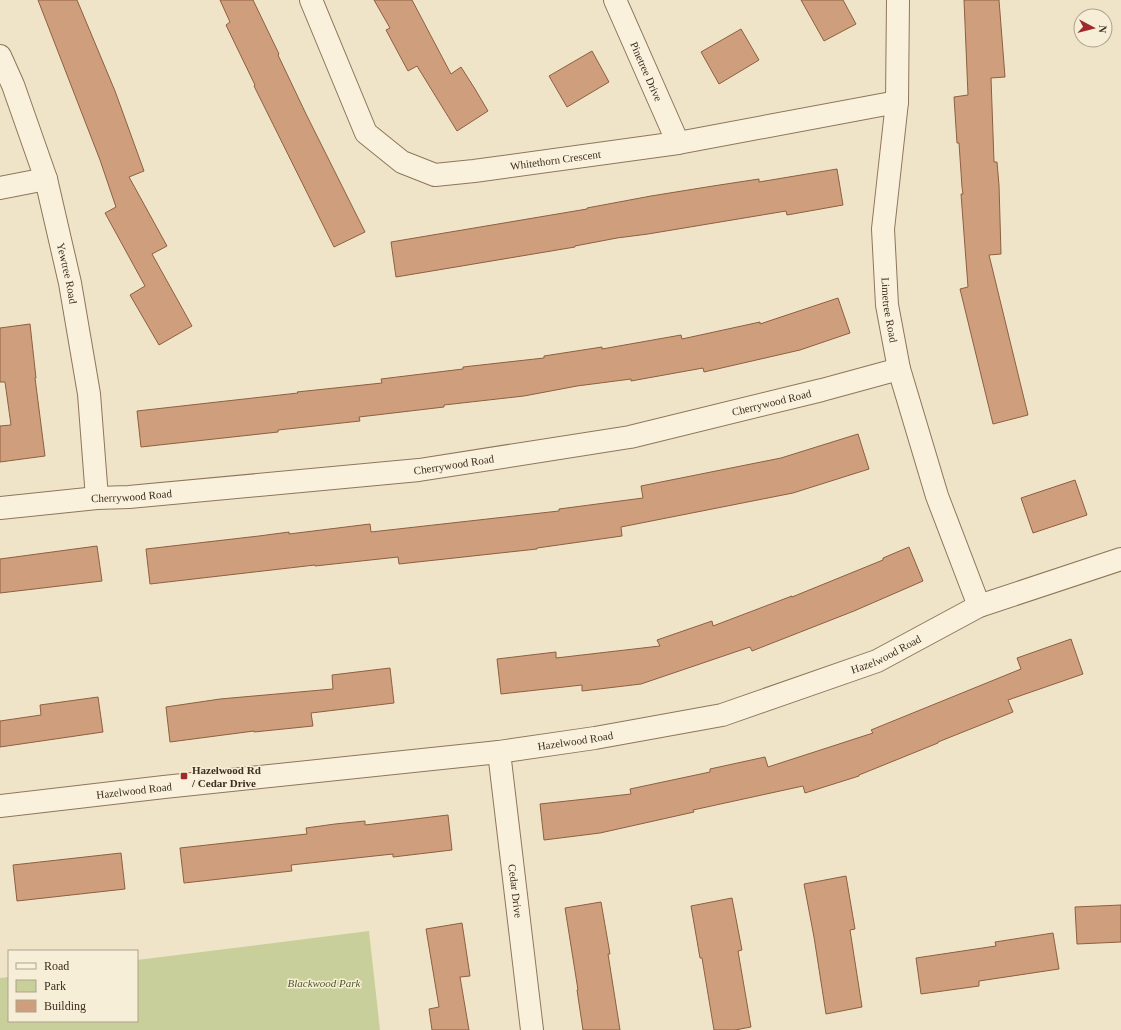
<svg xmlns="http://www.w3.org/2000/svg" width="1121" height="1030" font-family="'Times New Roman',serif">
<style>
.green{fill:#c9cf9b}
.building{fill:#cf9f7d;stroke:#8d5f41}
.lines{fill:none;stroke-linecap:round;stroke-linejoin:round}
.minor-casing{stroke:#8d765c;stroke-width:24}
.minor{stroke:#faf1dc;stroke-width:22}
.poi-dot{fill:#9e2a2b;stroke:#f7eed8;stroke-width:1.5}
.labels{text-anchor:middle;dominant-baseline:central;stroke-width:3;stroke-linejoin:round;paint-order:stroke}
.street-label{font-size:11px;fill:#3d2e20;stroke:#f7eed8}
.poi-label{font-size:11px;font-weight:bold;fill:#3d2e20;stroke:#f7eed8;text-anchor:start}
.park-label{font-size:11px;font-style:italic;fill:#4d5a26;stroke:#f7eed8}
</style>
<rect width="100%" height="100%" fill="#f0e4c8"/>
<path class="green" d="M369,931L380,1030H0V978L9,977V1021H137V960Z"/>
<g class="building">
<path d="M38,0H77L115,91L144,171L129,177L167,246L152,254L192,326L159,345L130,295L145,286L105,213L116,207L100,160Z"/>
<path d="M220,0H253L279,54L278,55L306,114L365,232L334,247L254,86L255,85L226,25L230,22Z"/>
<path d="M374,0H412L451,74L461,67L475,89L488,111L457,131L417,66L408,71L386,30L390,28Z"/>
<path d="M801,0H843L856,24L824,41Z"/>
<path d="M964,0H999L1005,77L991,78L994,162H997L999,185L1001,254L989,255L1028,415L993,424L960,289L968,287L961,194H963L962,187L959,143H957L954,97L968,95Z"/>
<path d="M741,29L759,60L719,84L701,52Z"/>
<path d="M592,51L609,82L567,107L549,76Z"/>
<path d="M837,169L843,205L787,215L786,211L648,234L617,238L575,246V247L396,277L391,242L504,223L587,209V208L651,196L713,186L759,179V182Z"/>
<path d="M838,298L850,333L800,350L704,372L703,368L631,381V379L577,386L524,396L444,405V407L359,417L360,421L278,430V432L141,447L137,411L298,393L297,392L382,383L381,379L463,369V367L544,358V356L602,347V349L681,335L682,339L760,322V324Z"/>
<path d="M30,324L36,378H35L45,456L0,462V426L11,425L5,382H0V328Z"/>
<path d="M858,434L869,469L793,493L621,527L622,536L537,548V549L399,564L398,557L315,566V565L263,571L150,584L146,549L259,536L289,532V534L370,524L371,532L559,511V509L643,498L641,486L781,458Z"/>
<path d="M1075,480L1087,515L1033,533L1021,498Z"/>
<path d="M97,546L102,581L0,593V559Z"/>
<path d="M909,547L923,581L854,611L752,651L750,647L641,684L582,691V685L501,694L497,659L556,652V658L660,646L657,640L712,621L713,626L792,596V597L883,560V558Z"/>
<path d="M1071,639L1083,674L1008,700L1013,712L938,742V743L859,775V776L805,793L803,786L693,810L694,812L600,833L544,840L540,804L631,794L630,789L710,772V769L765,757L768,767L873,733L871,730L1021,669L1017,658Z"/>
<path d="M390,668L394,703L311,713L313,726L254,732V731L170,742L166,707L220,699L333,689L332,675Z"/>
<path d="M98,697L103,732L0,747V721L41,715L40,705Z"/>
<path d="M448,815L452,850L393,857V854L291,865L292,871L184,883L180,848L307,834L306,828L335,824L365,821V825Z"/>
<path d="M121,853L125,889L17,901L13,865Z"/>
<path d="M846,876L855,929L850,930L862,1007L826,1014L814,937L804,884Z"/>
<path d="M732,898L742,950L738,951L751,1027L735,1030H714L702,958H700L691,906Z"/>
<path d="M601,902L610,954H608L620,1030H583L577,990H578L565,908Z"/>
<path d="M1121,905V942L1077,944L1075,907Z"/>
<path d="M462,923L470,976L460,977L469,1030H432L429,1009L439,1007L426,929Z"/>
<path d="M1053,933L1059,969L979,981V986L921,994L916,958L996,946L995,942Z"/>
</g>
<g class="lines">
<g class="minor-casing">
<g id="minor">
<path id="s1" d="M311,0L366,133L402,162L435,175L474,171L678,143L897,102"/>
<path id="s2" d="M615,0L678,143"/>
<path id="s3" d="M898,0L897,102L883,229L887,305L899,369L937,496L979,606"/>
<path id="s4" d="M0,56L13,85L46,179L70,283L89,394L97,498"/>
<path d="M0,188L46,179"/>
<path id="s5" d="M0,508L97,498L129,497L419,470L630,437L822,390L899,369"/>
<path id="s6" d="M499,752L532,1030"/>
<path id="s7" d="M0,806L164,787L499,752L595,738L722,715L877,661L979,606L1121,559"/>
</g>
</g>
<use href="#minor" class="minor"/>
</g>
<rect class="poi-dot" x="180" y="772" width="8" height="8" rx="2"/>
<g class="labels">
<g class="street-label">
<text stroke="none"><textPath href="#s2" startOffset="78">Pinetree Drive</textPath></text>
<text stroke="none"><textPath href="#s1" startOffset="347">Whitethorn Crescent</textPath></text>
<text stroke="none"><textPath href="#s4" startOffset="228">Yewtree Road</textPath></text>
<text stroke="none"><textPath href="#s3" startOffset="311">Limetree Road</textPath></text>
<text stroke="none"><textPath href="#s5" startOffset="780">Cherrywood Road</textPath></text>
<text stroke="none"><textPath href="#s5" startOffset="456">Cherrywood Road</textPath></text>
<text stroke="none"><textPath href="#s5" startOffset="132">Cherrywood Road</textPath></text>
<text stroke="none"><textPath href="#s7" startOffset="903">Hazelwood Road</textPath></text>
<text stroke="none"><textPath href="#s7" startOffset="579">Hazelwood Road</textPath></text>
<text stroke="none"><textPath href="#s7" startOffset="135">Hazelwood Road</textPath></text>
<text stroke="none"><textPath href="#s6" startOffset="140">Cedar Drive</textPath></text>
</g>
<g class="poi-label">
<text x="192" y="770">Hazelwood Rd<tspan x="192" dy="13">/ Cedar Drive</tspan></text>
</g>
<g class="park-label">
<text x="324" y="983">Blackwood Park</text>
</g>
</g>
<rect x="8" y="950" width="130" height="72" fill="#f7eed8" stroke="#ada18e"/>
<rect x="16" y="963" width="20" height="6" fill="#faf1dc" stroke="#ada18e"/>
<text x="44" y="970" font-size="12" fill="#3d2e20">Road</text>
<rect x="16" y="980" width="20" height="12" fill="#c9cf9b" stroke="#ada18e"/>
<text x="44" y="990" font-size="12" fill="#3d2e20">Park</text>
<rect x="16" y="1000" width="20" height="12" fill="#cf9f7d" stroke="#ada18e"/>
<text x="44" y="1010" font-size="12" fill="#3d2e20">Building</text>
<g transform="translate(1093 28) rotate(97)"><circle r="19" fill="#f7eed8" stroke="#ada18e"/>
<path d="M0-3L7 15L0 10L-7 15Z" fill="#9e2a2b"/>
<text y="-6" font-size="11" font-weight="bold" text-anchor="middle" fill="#3d2e20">N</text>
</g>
</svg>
